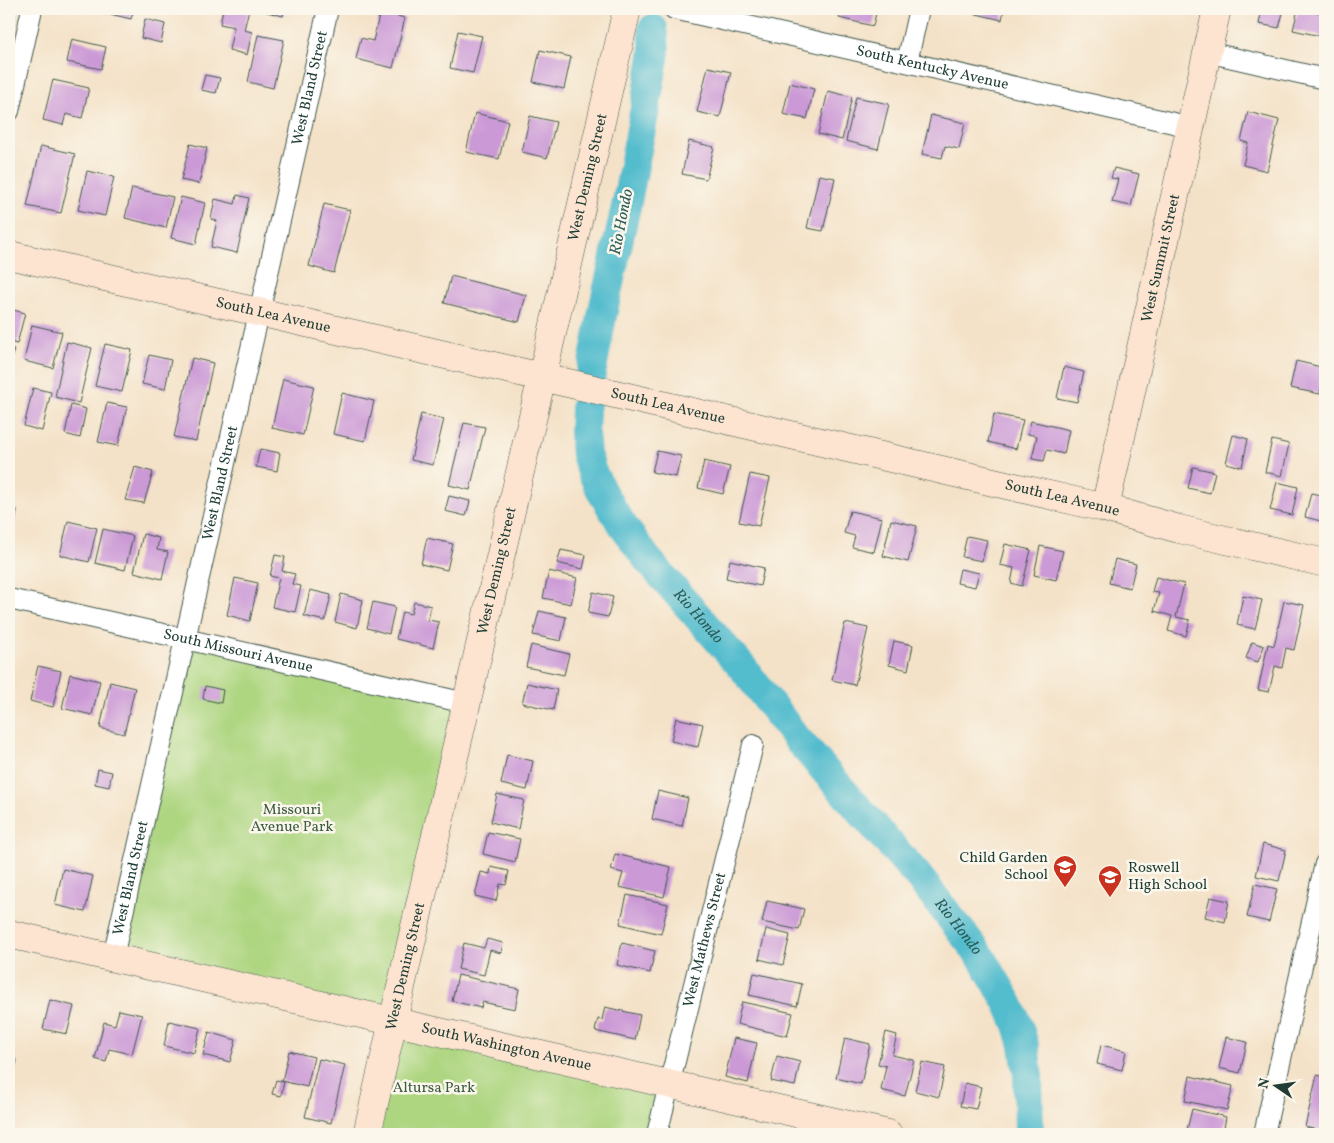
<svg xmlns="http://www.w3.org/2000/svg" width="1334" height="1143" font-family="Vollkorn,serif">
<style>
.green{fill:#aed681;stroke:#668a5a}
.lines{fill:none;stroke-linecap:round;stroke-linejoin:round}
.river{stroke:#52bccd;stroke-width:30}
.building{fill:#cb99d6}
.street-casing{stroke:#3f564a;stroke-width:22}
.secondary-casing{stroke:#3f564a;stroke-width:29}
.street{stroke:#fff;stroke-width:20}
.secondary{stroke:#fde4d1;stroke-width:28}
.labels{text-anchor:middle;dominant-baseline:central;stroke-width:5;stroke-linejoin:round;paint-order:stroke}
.street-label{font-size:15px;fill:#1f3d34;stroke:#fbf7ec}
.park-label{font-size:15px;fill:#3c5c43;stroke:#fbf7ec}
.poi-label{font-size:15px;fill:#1f3d34;stroke:#fbf7ec;text-anchor:end}
.water-label{font-size:16px;font-style:italic;fill:#2c5d5a;stroke:#fbf7ec}
</style>
<rect width="100%" height="100%" fill="#fbf7ec"/>
<filter id="ink" filterUnits="userSpaceOnUse"><feTurbulence type="fractalNoise" baseFrequency=".02" numOctaves="2"/><feDisplacementMap in="SourceGraphic" scale="10" xChannelSelector="R" yChannelSelector="G"/><feConvolveMatrix kernelMatrix="1 2 1 2 8 2 1 2 1" color-interpolation-filters="sRGB"/></filter>
<filter id="wash" filterUnits="userSpaceOnUse"><feTurbulence type="fractalNoise" baseFrequency=".0096" numOctaves="4" result="noise"/><feDisplacementMap in="SourceGraphic" scale="20" xChannelSelector="R" yChannelSelector="G"/><feGaussianBlur stdDeviation="1.12" result="paint"/><feColorMatrix in="noise" values="0 0 0 0 0 0 0 0 0 0 0 0 0 0 0 0 0 1.4 0 .05"/><feComposite in="paint" operator="in"/></filter>
<g filter="url(#wash)">
<rect width="100%" height="100%" fill="#f4e2c8"/>
<g class="green">
<path d="M186,639L466,703L393,1021L113,957Z"/>
<path d="M398,1031L659,1090L649,1134H375Z"/>
</g>
<g class="lines">
<path class="river" id="s1" d="M653,29L655,51L647,98L627,202L604,306L591,374L585,410L584,433L586,454L592,472L603,494L623,526L648,560L743,668L798,740L917,875L982,958L1009,1004L1018,1025L1024,1045L1028,1075L1029,1134"/>
</g>
<g id="blocks">
<g class="building">
<path d="M89,9H134L131,19Z"/>
<path d="M223,9H249L244,30L252,32L247,55L229,50L234,27L220,24Z"/>
<path d="M263,9H285L283,16L263,11Z"/>
<path d="M842,9H877L873,26L839,18Z"/>
<path d="M969,9H1004L1002,20L968,12Z"/>
<path d="M1262,9H1284L1279,28L1259,24Z"/>
<path d="M1298,9H1304L1325,14V37L1293,30Z"/>
<path d="M380,12L405,18L393,68L356,59L361,38L373,41Z"/>
<path d="M145,19L165,24L161,43L141,38Z"/>
<path d="M458,31L482,36L473,73L450,68Z"/>
<path d="M258,35L284,40L273,88L248,82Z"/>
<path d="M72,39L106,47L101,69L67,62Z"/>
<path d="M540,50L571,57L564,89L533,82Z"/>
<path d="M708,67L731,72L720,117L697,112Z"/>
<path d="M205,75L220,78L216,93L201,90Z"/>
<path d="M53,80L89,88L82,118L66,114L63,125L43,120Z"/>
<path d="M790,83L814,89L807,119L783,114Z"/>
<path d="M828,91L852,97L842,140L818,134Z"/>
<path d="M856,97L889,104L878,149L846,141Z"/>
<path d="M1248,112L1279,120L1267,171L1243,165L1248,143L1241,141Z"/>
<path d="M475,113L508,121L499,159L466,152Z"/>
<path d="M931,115L965,123L959,149L945,146L942,158L922,154Z"/>
<path d="M530,116L556,122L547,158L522,152Z"/>
<path d="M689,141L714,147L706,179L682,174Z"/>
<path d="M190,144L207,148L199,184L181,180Z"/>
<path d="M41,146L75,154L61,213L27,206Z"/>
<path d="M1114,168L1139,174L1131,206L1112,202L1118,179L1111,178Z"/>
<path d="M87,171L114,177L105,216L78,210Z"/>
<path d="M819,175L835,178L823,231L807,228Z"/>
<path d="M132,188L173,197L166,228L125,218Z"/>
<path d="M237,195L249,198L237,253L211,247L217,221L211,219L215,199L235,204Z"/>
<path d="M181,197L205,203L196,244L171,238Z"/>
<path d="M324,204L350,210L334,273L309,266Z"/>
<path d="M451,276L526,295L519,322L444,303Z"/>
<path d="M9,309L25,313L17,344L9,342Z"/>
<path d="M32,325L62,332L53,368L24,361Z"/>
<path d="M67,342L92,348L79,403L55,397Z"/>
<path d="M105,344L132,350L122,392L95,386Z"/>
<path d="M9,347L14,349L10,367H9Z"/>
<path d="M149,355L171,360L165,389L142,384Z"/>
<path d="M192,358L213,363L196,441L174,437Z"/>
<path d="M1296,361L1325,368L1320,394L1290,388Z"/>
<path d="M1064,367L1084,372L1077,402L1057,398Z"/>
<path d="M283,379L314,386L303,435L272,428Z"/>
<path d="M33,388L51,392L42,431L24,426Z"/>
<path d="M342,393L374,401L365,441L333,434Z"/>
<path d="M107,403L127,407L118,446L98,442Z"/>
<path d="M71,405L86,409L80,438L65,434Z"/>
<path d="M421,414L444,419L433,465L411,460Z"/>
<path d="M994,414L1023,420L1016,449L988,442Z"/>
<path d="M1031,421L1069,430L1064,454L1047,450L1044,461L1032,459L1037,436L1028,434Z"/>
<path d="M464,423L485,427L470,490L449,485Z"/>
<path d="M1233,435L1248,439L1242,467L1226,463Z"/>
<path d="M1272,440L1289,444L1282,476L1265,472Z"/>
<path d="M260,449L280,453L277,471L256,467Z"/>
<path d="M657,451L681,456L676,477L652,472Z"/>
<path d="M704,461L730,467L723,494L698,488Z"/>
<path d="M135,467L153,472L144,503L125,500Z"/>
<path d="M1193,467L1215,472L1210,493L1188,488Z"/>
<path d="M750,474L770,478L759,526L739,522Z"/>
<path d="M1277,482L1298,487L1292,515L1270,510Z"/>
<path d="M1311,493L1325,496V522L1305,517Z"/>
<path d="M449,496L470,501L466,516L445,511Z"/>
<path d="M9,508L17,510L10,544H9Z"/>
<path d="M850,511L882,518L874,552L852,547L855,536L844,533Z"/>
<path d="M891,520L917,526L908,562L883,556Z"/>
<path d="M68,521L97,528L89,562L60,555Z"/>
<path d="M103,529L133,536L125,570L95,563Z"/>
<path d="M143,534L159,538L157,550L168,552L162,579L134,572Z"/>
<path d="M967,536L987,540L982,561L962,557Z"/>
<path d="M427,538L453,544L447,570L421,564Z"/>
<path d="M1005,544L1031,550L1022,586L1011,583L1014,568L1000,565Z"/>
<path d="M1040,546L1063,551L1056,580L1034,575Z"/>
<path d="M561,550L586,555L583,569L557,563Z"/>
<path d="M275,555L285,557L282,571L295,574L292,584L301,586L295,612L272,607L279,578L270,576Z"/>
<path d="M1115,559L1136,564L1130,588L1109,583Z"/>
<path d="M730,560L764,568L760,586L726,578Z"/>
<path d="M960,569L979,573L975,587L957,583Z"/>
<path d="M549,571L577,578L571,604L543,598Z"/>
<path d="M1156,577L1184,584L1176,617L1190,620L1186,636L1168,631L1172,616L1154,611L1159,593L1152,592Z"/>
<path d="M235,578L258,583L250,621L227,615Z"/>
<path d="M310,590L331,595L325,621L304,616Z"/>
<path d="M593,592L613,597L608,617L588,613Z"/>
<path d="M341,594L363,600L357,628L335,622Z"/>
<path d="M1243,596L1262,600L1255,629L1237,625Z"/>
<path d="M1284,601L1304,605L1294,650L1286,648L1282,668L1275,666L1269,692L1258,690L1268,644L1274,646Z"/>
<path d="M373,602L395,607L389,634L367,628Z"/>
<path d="M414,602L431,606L428,620L439,622L433,648L396,639L402,612L411,614Z"/>
<path d="M539,611L566,617L561,641L533,635Z"/>
<path d="M1324,616H1325V634H1321Z"/>
<path d="M845,623L868,628L855,685L832,680Z"/>
<path d="M894,641L913,645L908,670L889,665Z"/>
<path d="M1252,642L1264,646L1258,662L1246,658Z"/>
<path d="M531,645L569,654L564,675L526,667Z"/>
<path d="M38,666L61,671L53,707L30,701Z"/>
<path d="M70,674L100,681L92,715L62,708Z"/>
<path d="M110,682L135,688L124,734L100,728Z"/>
<path d="M527,683L557,690L553,710L522,703Z"/>
<path d="M205,686L223,690L221,703L203,699Z"/>
<path d="M676,718L703,724L698,747L671,741Z"/>
<path d="M507,755L533,761L527,790L501,784Z"/>
<path d="M98,769L112,772L109,787L95,784Z"/>
<path d="M658,791L688,798L682,826L652,819Z"/>
<path d="M497,794L524,800L518,829L491,822Z"/>
<path d="M488,832L520,839L515,862L483,854Z"/>
<path d="M1263,844L1286,850L1279,881L1256,876Z"/>
<path d="M615,854L671,867L664,897L619,887L623,873L611,870Z"/>
<path d="M491,867L509,871L506,885L500,884L496,901L475,896L481,872L490,874Z"/>
<path d="M63,869L93,876L85,912L55,905Z"/>
<path d="M1255,884L1277,889L1269,922L1247,917Z"/>
<path d="M627,895L668,904L661,934L620,924Z"/>
<path d="M1210,897L1229,901L1225,922L1205,917Z"/>
<path d="M767,901L804,909L799,930L762,922Z"/>
<path d="M766,929L790,935L783,965L759,959Z"/>
<path d="M487,939L503,943L501,953L490,950L484,975L458,969L464,943L484,948Z"/>
<path d="M622,943L655,951L650,973L617,965Z"/>
<path d="M754,973L802,984L797,1006L749,995Z"/>
<path d="M458,975L519,989L515,1009L482,1002L481,1008L452,1001Z"/>
<path d="M50,1000L74,1006L67,1034L43,1029Z"/>
<path d="M742,1002L793,1013L787,1036L737,1024Z"/>
<path d="M605,1007L640,1015L635,1040L595,1031L598,1019L602,1020Z"/>
<path d="M119,1010L142,1015L132,1054L109,1049L106,1062L95,1059L104,1022L115,1025Z"/>
<path d="M169,1021L200,1028L194,1053L164,1046Z"/>
<path d="M209,1032L236,1040L230,1062L203,1055Z"/>
<path d="M886,1032L897,1035L892,1055L914,1060L905,1096L881,1090L886,1066L878,1064Z"/>
<path d="M1226,1037L1247,1042L1240,1073L1219,1068Z"/>
<path d="M734,1038L757,1043L748,1083L725,1077Z"/>
<path d="M845,1038L870,1044L861,1084L836,1078Z"/>
<path d="M1101,1045L1126,1051L1122,1070L1097,1064Z"/>
<path d="M289,1051L314,1057L307,1087L282,1081Z"/>
<path d="M777,1056L800,1062L795,1086L771,1081Z"/>
<path d="M9,1058L17,1060L10,1091L9,1090Z"/>
<path d="M319,1059L345,1065L331,1123L305,1117Z"/>
<path d="M922,1062L945,1067L939,1097L915,1091Z"/>
<path d="M1317,1075L1325,1077V1132L1305,1127Z"/>
<path d="M1190,1076L1233,1086L1227,1110L1185,1101Z"/>
<path d="M276,1080L284,1082L281,1096L272,1094Z"/>
<path d="M965,1083L981,1087L976,1109L960,1106Z"/>
<path d="M1192,1109L1226,1117L1223,1134H1186Z"/>
</g>
</g>
</g>
<g filter="url(#ink)">
<use href="#blocks" fill-opacity="0" stroke="#3f564a" stroke-width="1"/>
<g class="lines">
<g class="street-casing">
<g id="street">
<path id="s2" d="M674,9L1191,127"/>
<path d="M1207,52L1325,79"/>
<path d="M907,62L919,9"/>
<path d="M9,111L32,9"/>
<path id="s3" d="M9,599L466,703"/>
<path id="s4" d="M113,957L328,9"/>
<path id="s5" d="M657,1134L753,745"/>
<path d="M1264,1134L1325,864"/>
</g>
</g>
<g class="secondary-casing">
<g id="secondary">
<path id="s6" d="M9,255L542,377L1105,508L1179,529L1325,563"/>
<path id="s7" d="M1105,508L1217,9"/>
<path id="s8" d="M9,934L888,1134"/>
<path id="s9" d="M367,1134L627,9"/>
</g>
</g>
<use href="#street" class="street"/>
<use href="#secondary" class="secondary"/>
</g>
</g>
<defs>
<g id="school-pin" transform="scale(1.25)"><path d="M0 17L-7.5 6A9.5 9.5 0 1 1 7.5 6Z" fill="#c8321e" stroke="#fbf7ec"/><path d="M0-5L7-2L0 1L-7-2ZM-4 1L0 2.5L4 1V4Q0 6-4 4Z" fill="#fff"/></g>
</defs>
<g fill-rule="evenodd">
<use href="#school-pin" x="1065" y="867"/>
<use href="#school-pin" x="1110" y="877"/>
</g>
<g class="labels">
<g class="street-label">
<text stroke="none"><textPath href="#s2" startOffset="265">South Kentucky Avenue</textPath></text>
<text stroke="none"><textPath href="#s4" startOffset="891">West Bland Street</textPath></text>
<text stroke="none"><textPath href="#s9" startOffset="982">West Deming Street</textPath></text>
<text stroke="none"><textPath href="#s7" startOffset="256">West Summit Street</textPath></text>
<text stroke="none"><textPath href="#s6" startOffset="271">South Lea Avenue</textPath></text>
<text stroke="none"><textPath href="#s6" startOffset="676">South Lea Avenue</textPath></text>
<text stroke="none"><textPath href="#s4" startOffset="486">West Bland Street</textPath></text>
<text stroke="none"><textPath href="#s6" startOffset="1081">South Lea Avenue</textPath></text>
<text stroke="none"><textPath href="#s9" startOffset="578">West Deming Street</textPath></text>
<text stroke="none"><textPath href="#s3" startOffset="235">South Missouri Avenue</textPath></text>
<text stroke="none"><textPath href="#s4" startOffset="81">West Bland Street</textPath></text>
<text stroke="none"><textPath href="#s5" startOffset="200">West Mathews Street</textPath></text>
<text stroke="none"><textPath href="#s9" startOffset="172">West Deming Street</textPath></text>
<text stroke="none"><textPath href="#s8" startOffset="510">South Washington Avenue</textPath></text>
</g>
<g class="park-label">
<text x="292" y="810">Missouri<tspan x="292" dy="17">Avenue Park</tspan></text>
<text x="434" y="1088">Altursa Park</text>
</g>
<g class="poi-label">
<text x="1048" y="858">Child Garden<tspan x="1048" dy="17">School</tspan></text>
<text x="1128" y="868" text-anchor="start">Roswell<tspan x="1128" dy="17">High School</tspan></text>
</g>
<g class="water-label">
<text transform="translate(622 222) rotate(-79)">Rio Hondo</text>
<text stroke="none"><textPath href="#s1" startOffset="631">Rio Hondo</textPath></text>
<text stroke="none"><textPath href="#s1" startOffset="1036">Rio Hondo</textPath></text>
</g>
</g>
<rect width="1334" height="1143" fill="none" stroke="#fbf7ec" stroke-width="30"/>
<g transform="translate(1276 1086) rotate(283)" stroke="#fbf7ec" stroke-width="4" paint-order="stroke">
<path d="M0-4L9 19L0 12L-9 19Z" fill="#1f3d34"/>
<text y="-8" font-size="14" font-weight="bold" text-anchor="middle" fill="#1f3d34">N</text>
</g>
</svg>
